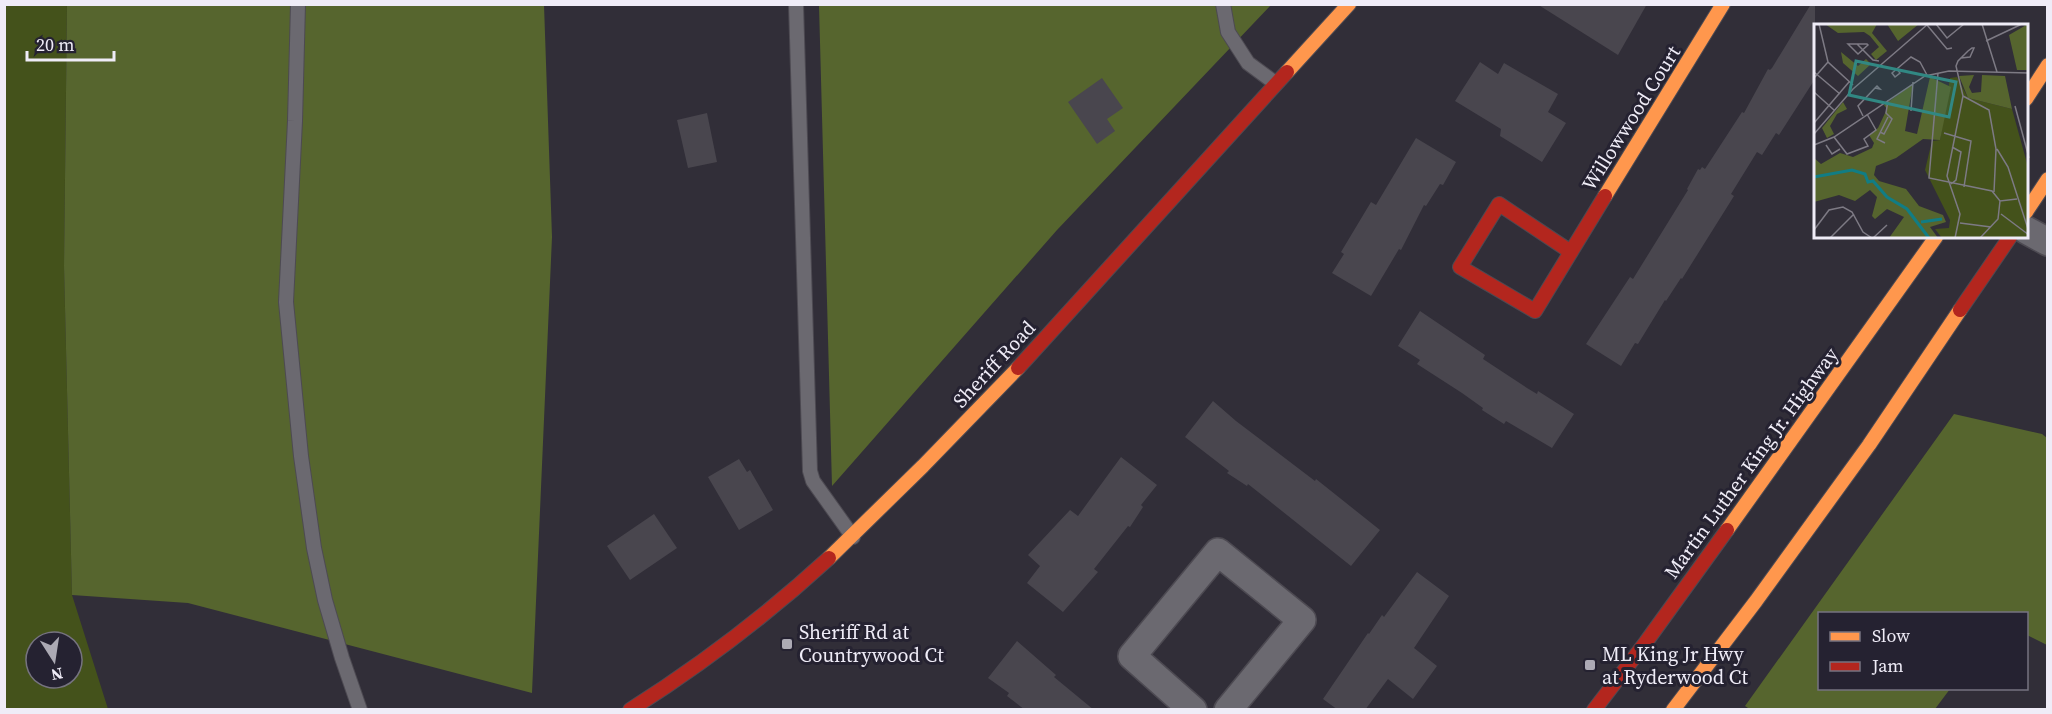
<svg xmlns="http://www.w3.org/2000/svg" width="2052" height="714" font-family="'Source Serif 4',serif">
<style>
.green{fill:#44521b;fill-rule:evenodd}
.forest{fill:#56652e}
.building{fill:#49464e}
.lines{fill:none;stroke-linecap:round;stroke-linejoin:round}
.lane-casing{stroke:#4d4a52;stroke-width:16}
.street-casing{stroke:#4d4a52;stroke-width:30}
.slow-casing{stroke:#4d4a52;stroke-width:16}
.jam-casing{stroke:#4d4a52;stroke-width:16}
.lane{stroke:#6b6970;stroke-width:14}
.street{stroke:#6b6970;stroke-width:27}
.slow{stroke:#ff974d;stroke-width:14}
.jam{stroke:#b3261e;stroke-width:14}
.poi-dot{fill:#acaab4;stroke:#252231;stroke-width:2}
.labels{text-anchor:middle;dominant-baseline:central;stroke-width:6;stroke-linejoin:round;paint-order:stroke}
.street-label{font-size:20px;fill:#efecf7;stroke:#252231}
.poi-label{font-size:20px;fill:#efecf7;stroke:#252231;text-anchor:start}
.inset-river{fill:none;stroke:#117d84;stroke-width:3}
.inset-road{fill:none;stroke:#7d7a84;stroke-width:1.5}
.view{fill:#318883;fill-opacity:0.15;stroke:#318883;stroke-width:3}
.inset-edge{fill:none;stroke:#efecf7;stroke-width:3}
</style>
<rect width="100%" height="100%" fill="#312e38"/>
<path class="green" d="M4,5H67L64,266L72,595L108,709H5ZM36,642H72V678H36Z"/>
<g class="forest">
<path d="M67,5H544L552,237L532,693L188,603L72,595L64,266Z"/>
<path d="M819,5H1271L1057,230L832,486Z"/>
<path d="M1954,414L2042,434L2047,438V645L2027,635L2026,614H1820V688L1950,689L1935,709L1751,710L1745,706Z"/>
</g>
<g class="building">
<path d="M1537,4H1647L1618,55Z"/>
<path d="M1811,4H1815V79L1779,135L1776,133L1762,155L1757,152L1731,194L1734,196L1682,279L1681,278L1666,301L1665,300L1638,344L1635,343L1621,366L1586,344L1630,277L1633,279L1688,190L1687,189L1698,169L1700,170L1702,167L1705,169L1742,112L1744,113L1768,69L1770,70L1772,68Z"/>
<path d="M1480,62L1498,74L1504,63L1558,94L1548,112L1566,123L1542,162L1500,136L1501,129L1455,101Z"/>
<path d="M1102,78L1123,108L1107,119L1115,131L1097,144L1068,102Z"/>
<path d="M707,113L717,162L688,168L677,120Z"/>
<path d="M1416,138L1456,162L1443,185L1440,184L1426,206L1424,205L1401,250L1399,249L1371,296L1332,273L1344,254L1341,252L1371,202L1376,205Z"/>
<path d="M1420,311L1485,355L1483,359L1527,388L1537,394L1538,391L1574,414L1552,448L1506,421L1504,424L1482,410L1483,408L1462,393L1417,364L1420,360L1398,346Z"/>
<path d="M1213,401L1236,421L1315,481L1316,479L1380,530L1351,566L1248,484L1247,486L1227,473L1229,471L1185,437Z"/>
<path d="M1121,457L1157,485L1141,505L1143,507L1130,527L1128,526L1094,569L1098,572L1063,612L1027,583L1040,566L1028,555L1070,510L1078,516Z"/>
<path d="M739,459L747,472L750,470L773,510L739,530L708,477Z"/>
<path d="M654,514L677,548L630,580L607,546Z"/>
<path d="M1417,572L1449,596L1414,648L1437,666L1413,699L1388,679L1365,710H1338L1323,699L1368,633L1369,634L1382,615L1384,617Z"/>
<path d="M1017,641L1056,675L1054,677L1094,710H1025L1007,696L1009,693L988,678Z"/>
</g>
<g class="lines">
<g class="lane-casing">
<g id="lane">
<path d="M298,4L295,121L286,302L301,456L314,548L325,600L342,658L360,710"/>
<path d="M796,4L810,471L813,481L853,537"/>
<path d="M1223,4L1228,32L1248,63L1275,83"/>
</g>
</g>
<g class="street-casing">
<g id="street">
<path d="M2026,230L2048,242"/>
<path d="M1193,710L1132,656L1218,552L1302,620L1228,710"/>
</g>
</g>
<g class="slow-casing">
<g id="slow">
<path d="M1287,72L1349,4"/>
<path d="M2026,99L2048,65"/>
<path d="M1605,196L1723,4"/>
<path d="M2026,212L2048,179"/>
<path d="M1727,530L1936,237"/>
<path d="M829,558L923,466L1018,368"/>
<path d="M1673,710L1756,601L1869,445L1960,310"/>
</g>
</g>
<g class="jam-casing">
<g id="jam">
<path d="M1571,252L1499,204L1460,267L1535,311L1605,196"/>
<path d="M1960,310L2010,237"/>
<path d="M1018,368L1287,72"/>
<path d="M630,710C701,665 767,615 829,558"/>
<path d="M1594,710L1646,642L1727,530"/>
</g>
</g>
<use href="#lane" class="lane"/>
<use href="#street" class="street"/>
<use href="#slow" class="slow"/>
<use href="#jam" class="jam"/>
</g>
<g class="poi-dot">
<rect x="781" y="638" width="12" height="12" rx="3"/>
<rect x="1584" y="659" width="12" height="12" rx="3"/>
</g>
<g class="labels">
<g class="street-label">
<text transform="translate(1631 118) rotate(-58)">Willowwood Court</text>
<text transform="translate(994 364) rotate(-47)">Sheriff Road</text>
<text transform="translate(1751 463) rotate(-54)">Martin Luther King Jr. Highway</text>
</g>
<g class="poi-label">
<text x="799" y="632">Sheriff Rd at<tspan x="799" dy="23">Countrywood Ct</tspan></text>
<text x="1602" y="654">ML King Jr Hwy<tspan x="1602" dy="23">at Ryderwood Ct</tspan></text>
</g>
</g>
<g transform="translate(1814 24)">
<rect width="214" height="214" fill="#312e38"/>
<path d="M143,53L154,74L198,85L214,143V214H128L121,205L135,204L136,196L111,146L118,117L126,116L136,54Z" fill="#44521b"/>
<path d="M11,0H63L58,9L73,27L62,36L57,30L65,23L56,12L50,8L24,9ZM73,0H105L84,17ZM214,0V46H203L195,11ZM27,28L44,42L52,35L57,40L44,52L29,39ZM160,51L155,63L158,69L167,68L168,51L191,52L198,85L154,74L145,52ZM116,53L137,63L126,116L109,115L82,134L62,142L60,151L65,157L92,165L105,182L129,191L132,198L116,203L124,214H75L90,193L73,185L61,195L58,192L63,173L56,166L41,177L25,171L0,178V134L7,140L26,129L39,133L58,124L60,119L55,111L64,104L73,85L70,81L99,60L91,107L103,110ZM29,78L33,85L23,90L16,102L20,110L13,114L8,104Z" fill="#56652e"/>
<path class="inset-river" d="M0,153L38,146L51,150L54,158L59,157L73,173L93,185L115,214M107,198L128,195"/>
<path class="inset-road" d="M5,0L14,38L39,61M122,0L133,14L150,0M168,0L183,48M113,1L133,25L138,24M172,17L208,0M34,20H53L54,21L44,30ZM43,20L59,36L65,37M83,45L86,49L81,53L78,49L97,33L106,38L113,51M0,48L26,70M124,49L115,154L178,167L186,177L203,175M0,54L14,38M0,68L20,86M149,72L175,86L182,125L180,168M201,82L215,134M97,87L99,58M49,92L44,82L61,64L63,62L66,65L61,64M0,99L35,58M66,108L70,110L78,95L72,89L74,76M130,109L157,117L150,163M0,110L39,65L114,0M20,113L33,130L54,122L50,115L62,106L53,90M71,119L63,115L74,93M0,121L20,113L111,52L135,47L215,49M12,121L18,130L26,125M183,125L194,143L215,208M137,160L142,156L147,128L138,123M187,190L215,211M146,199L177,203M0,206L15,186L29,183L38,188L49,208L58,214M16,214L40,190M59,214L73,201M141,214L146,190L133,152L149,72L142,42L144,37L154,27L158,24H160L156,33L147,34M166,214L184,195L186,177"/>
<path class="view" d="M42,37L142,58L135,93L35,71Z"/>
<rect width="214" height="214" class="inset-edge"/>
</g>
<rect width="2052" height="714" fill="none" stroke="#efecf7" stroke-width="12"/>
<rect x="1818" y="612" width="210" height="78" fill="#252231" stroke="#767380" stroke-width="1.5"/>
<rect x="1830" y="632" width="30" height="9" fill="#ff974d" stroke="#767380" stroke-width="1.5"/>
<text x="1872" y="642" font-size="18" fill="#efecf7">Slow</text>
<rect x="1830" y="662" width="30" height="9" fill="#b3261e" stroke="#767380" stroke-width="1.5"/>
<text x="1872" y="672" font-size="18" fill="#efecf7">Jam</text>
<g transform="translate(54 660) rotate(168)"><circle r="28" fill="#252231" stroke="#767380" stroke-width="1.5"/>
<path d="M0-4.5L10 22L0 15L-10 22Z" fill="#acaab4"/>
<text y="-9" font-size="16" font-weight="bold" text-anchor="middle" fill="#efecf7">N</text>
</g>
<path d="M27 51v9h87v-9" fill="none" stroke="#efecf7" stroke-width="3"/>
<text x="36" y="51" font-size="18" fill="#efecf7" stroke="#252231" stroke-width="4.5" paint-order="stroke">20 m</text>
</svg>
